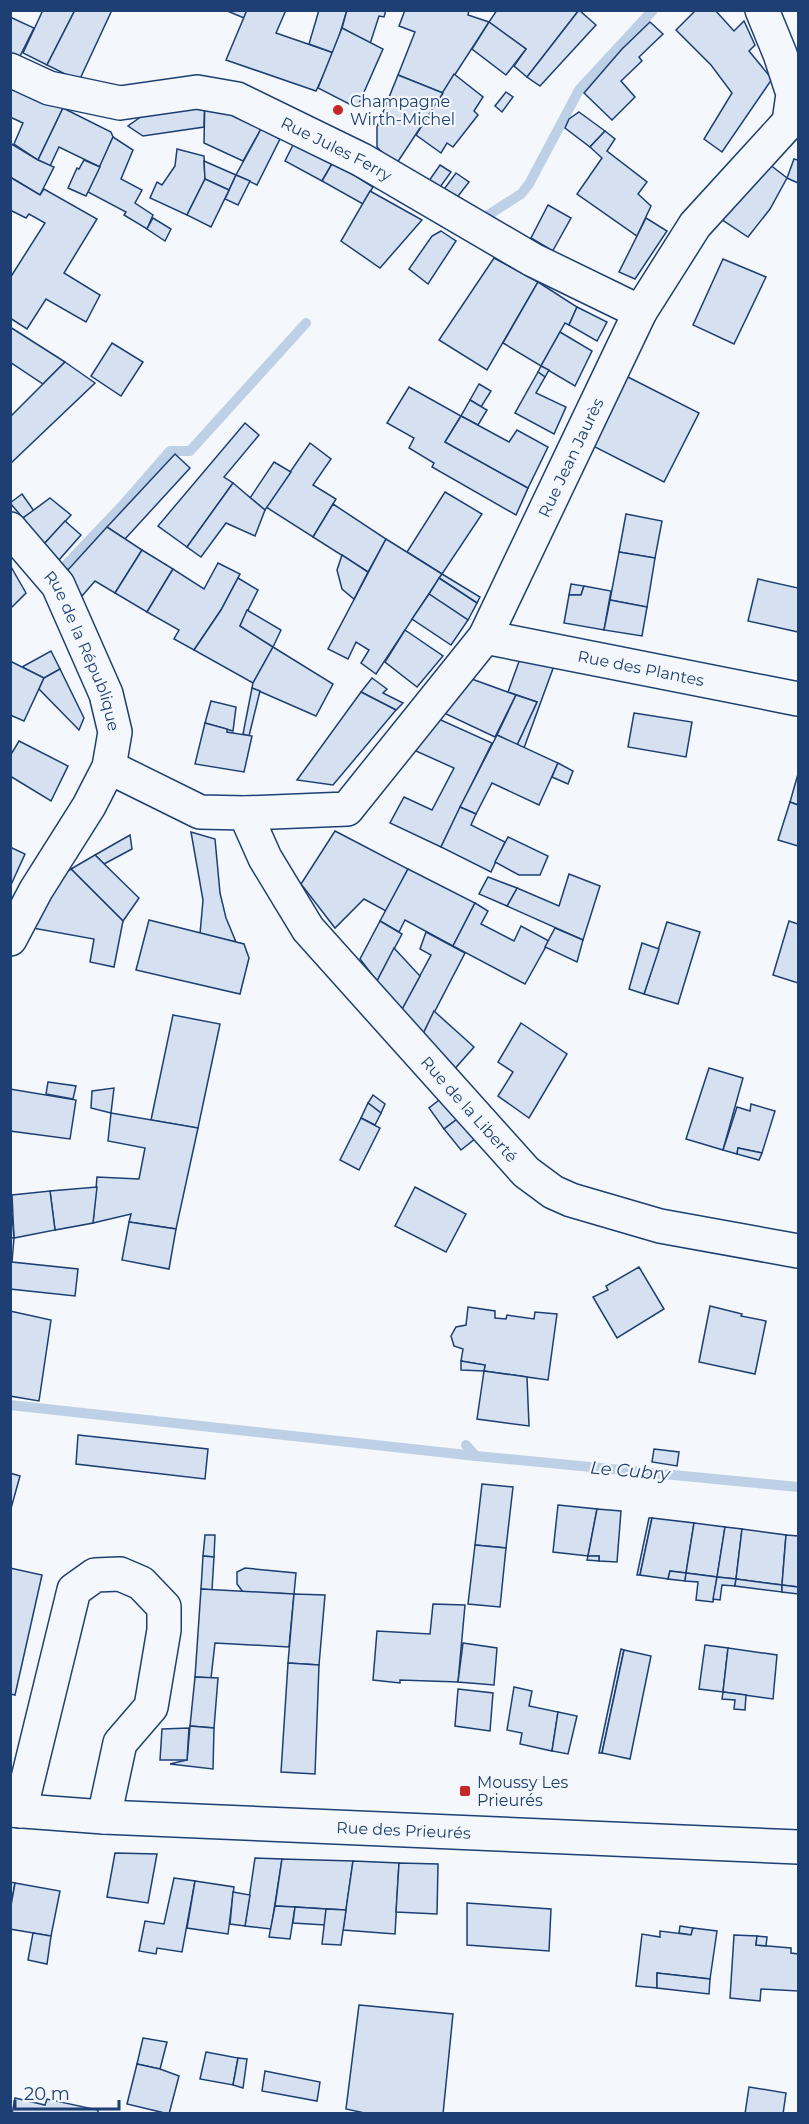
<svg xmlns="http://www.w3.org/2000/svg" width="809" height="2124" font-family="Montserrat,sans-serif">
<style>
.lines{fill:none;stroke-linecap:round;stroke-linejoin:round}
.stream{stroke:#bed0e5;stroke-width:10}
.building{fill:#d5e0f0;stroke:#1d3f73;stroke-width:1.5}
.minor-casing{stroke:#1d3f73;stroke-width:36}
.minor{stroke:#f4f7fb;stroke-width:33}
.poi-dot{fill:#c62828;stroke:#f4f7fb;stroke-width:2}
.labels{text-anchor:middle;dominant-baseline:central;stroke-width:4.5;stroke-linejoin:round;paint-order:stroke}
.poi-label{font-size:16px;fill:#1d3f73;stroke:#f4f7fb;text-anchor:start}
.street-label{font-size:16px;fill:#1d3f73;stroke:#f4f7fb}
.water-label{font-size:18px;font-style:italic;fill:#1d3f73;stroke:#f4f7fb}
</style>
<rect width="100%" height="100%" fill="#f4f7fb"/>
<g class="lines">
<g class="stream">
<path d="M482,219L521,194L529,184L579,90L653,10"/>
<path d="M61,570L122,506L170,451H190L306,323"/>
<path d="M10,1405L476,1456L798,1487"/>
<path d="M466,1445L476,1456"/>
</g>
</g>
<g class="building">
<path d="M43,10H75L47,65L23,53Z"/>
<path d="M75,10H112L79,81L47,65Z"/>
<path d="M225,10H247L244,18Z"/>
<path d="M247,10H286L276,33L334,53L316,91L226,60Z"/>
<path d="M319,10H347L334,53L309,44Z"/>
<path d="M347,10H386L384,17L379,16L370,44L342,28Z"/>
<path d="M405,10H469L468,15L489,22L443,93L398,75L415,32L399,26Z"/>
<path d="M497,10H579L527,77L514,66L526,49L489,22Z"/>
<path d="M579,10L596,25L540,86L527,77Z"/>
<path d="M696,10H715L734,31L744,21L755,45L749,51L772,79L722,152L704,139L732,93L711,65L676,30Z"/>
<path d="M10,17L34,28L15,66L10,64Z"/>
<path d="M489,22L526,49L506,75L472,49Z"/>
<path d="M650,22L663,34L639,57L642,61L621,81L635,97L612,120L584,93L622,49Z"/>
<path d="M342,28L383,49L357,108L318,88Z"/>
<path d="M454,74L483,97L474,111L478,115L453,147L447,143L441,153L416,135Z"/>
<path d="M398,75L443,93L395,166L377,147V127Z"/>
<path d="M10,82L63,108L38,160L14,144L23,123L10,117Z"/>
<path d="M506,92L513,97L502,112L495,106Z"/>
<path d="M205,95L204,127L143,136L128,126L166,99Z"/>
<path d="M205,95L261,129L243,161L204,143Z"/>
<path d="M63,108L111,132L113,137L100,167L59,147L50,166L38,160Z"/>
<path d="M579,112L605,131L590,147L565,128L569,119Z"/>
<path d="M261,129L280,139L257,185L236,175Z"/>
<path d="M605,131L615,139L607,151L647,182L638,194L651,206L637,236L577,194L602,158L590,147Z"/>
<path d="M113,137L133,150L121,179L142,190L135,203L153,215L147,229L124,215L126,212L88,192Z"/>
<path d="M295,141L333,162L322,181L285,161Z"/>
<path d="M10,143L38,160L54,167L40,195L10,177Z"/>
<path d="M177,149L204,156L205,179L187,215L150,198L157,182L162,185L175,166Z"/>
<path d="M794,159L798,160V183L787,178Z"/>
<path d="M84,160L100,167L86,196L68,188L77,168L79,169Z"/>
<path d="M204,161L236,175L229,190L205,179Z"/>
<path d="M333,162L373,187L363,204L322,181Z"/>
<path d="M769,164L787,178L770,209L748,237L721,219Z"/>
<path d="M440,165L451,172L435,194L424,188Z"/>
<path d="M456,173L469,182L452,204L439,196Z"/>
<path d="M236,175L250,181L238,205L225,199Z"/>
<path d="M10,177L40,195L44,189L97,219L64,273L100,295L86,322L46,299L27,329L10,318V278L45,223L29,214L26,218L10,210Z"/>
<path d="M205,179L229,190L211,227L187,215Z"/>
<path d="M370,191L422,220L380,268L341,241Z"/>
<path d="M548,205L571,218L551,254L548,248L531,238Z"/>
<path d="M153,218L171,229L165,241L147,229Z"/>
<path d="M646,218L667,231L635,279L619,272Z"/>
<path d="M441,231L456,241L428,284L409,269L432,236Z"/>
<path d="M494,258L538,282L487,370L439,340Z"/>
<path d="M723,259L766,277L734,344L693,325Z"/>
<path d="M538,282L577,307L569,325L565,323L541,366L503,343Z"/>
<path d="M577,307L607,322L597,341L569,325Z"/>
<path d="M10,327L65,362L43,384L10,362Z"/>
<path d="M560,332L592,351L575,386L541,366Z"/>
<path d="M112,343L143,362L121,396L91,376Z"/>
<path d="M65,362L95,383L10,464V417Z"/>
<path d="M541,366L549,370L545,377L538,372Z"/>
<path d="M538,372L545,377L536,393L566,407L554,434L515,413Z"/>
<path d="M626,376L699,413L664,482L591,445Z"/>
<path d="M479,384L491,391L481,407L470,400Z"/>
<path d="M409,387L461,416L445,442L528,488L516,515L432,467L434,463L409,448L414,438L387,423Z"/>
<path d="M470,400L487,410L478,425L461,416Z"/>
<path d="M461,416L509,442L517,430L548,447L528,488L445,442Z"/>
<path d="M245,423L259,435L224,477L233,483L187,547L158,526Z"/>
<path d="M310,443L331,459L313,485L336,499L313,537L266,507Z"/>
<path d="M175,454L190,468L125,539L107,527Z"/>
<path d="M274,462L291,472L265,510L250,498Z"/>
<path d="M233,483L265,510L255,536L226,523L201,557L187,547Z"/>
<path d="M445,492L482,514L442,574L407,552Z"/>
<path d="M22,494L34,511L23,518L10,503Z"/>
<path d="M50,498L71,515L44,544L23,518Z"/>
<path d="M333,504L386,539L368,572L313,537Z"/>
<path d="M626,514L662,521L655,558L619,552Z"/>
<path d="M65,521L81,535L58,561L44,544Z"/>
<path d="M107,527L142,550L115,593L95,581L82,596L66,572Z"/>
<path d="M386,539L442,574L376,674L361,663L369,650L356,642L348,659L328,649Z"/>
<path d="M142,550L173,569L147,612L115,593Z"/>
<path d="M619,552L655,558L647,607L610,600Z"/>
<path d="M342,555L368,572L354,599L342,589L337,570Z"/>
<path d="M218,563L240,574L221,610L194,650L174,639L179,630L147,612L173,569L204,589Z"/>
<path d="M10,565L26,593L10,609Z"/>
<path d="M442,574L480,597L477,603L439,578Z"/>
<path d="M238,578L258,590L240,626L273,647L253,683L194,650L221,610Z"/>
<path d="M439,578L477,603L468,620L429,594Z"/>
<path d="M758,579L798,588V632L748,621Z"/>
<path d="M571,584L584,586L581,595H569Z"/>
<path d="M584,586L611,591L604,630L564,623L569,595H581Z"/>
<path d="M429,594L468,620L451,645L412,619Z"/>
<path d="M610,600L647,607L642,636L604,630Z"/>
<path d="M247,610L281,630L273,647L240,626Z"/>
<path d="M405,630L443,656L417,687L385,662Z"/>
<path d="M273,647L333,684L316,716L252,688L253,683Z"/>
<path d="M51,651L60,669L44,678L22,667Z"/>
<path d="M521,656L555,663L524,748L517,745L537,702L508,692Z"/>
<path d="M10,661L44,678L24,721L10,715Z"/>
<path d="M60,669L84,718L79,730L39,689L44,678Z"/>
<path d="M372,678L387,689L383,693L403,703L396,710L361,692Z"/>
<path d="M469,678L516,695L495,737L444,713Z"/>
<path d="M252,688L260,691L249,736L243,734Z"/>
<path d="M361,692L396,710L333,785L297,780Z"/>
<path d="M516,695L537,702L517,745L497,735Z"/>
<path d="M211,701L236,707L233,731L205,723Z"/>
<path d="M634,713L692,722L686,757L628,747Z"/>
<path d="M432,716L492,743L441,847L390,823L404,797L432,810L454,768L407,747Z"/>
<path d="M205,723L227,729V732L252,736L244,772L195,764Z"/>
<path d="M497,735L558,763L539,805L492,783L476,814L460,807Z"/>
<path d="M19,741L68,766L51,801L10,776V756Z"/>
<path d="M558,763L573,771L568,784L552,777Z"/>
<path d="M798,774V805L790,802Z"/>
<path d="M790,802L798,805V846L778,840Z"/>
<path d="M460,807L476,814L471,825L505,842L491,872L441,847Z"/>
<path d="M335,831L408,869L386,911L364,899L335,928L301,884Z"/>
<path d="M191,832L215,839L220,893L226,918L236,942L200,934L203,900Z"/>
<path d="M130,835L132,849L104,864L95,855Z"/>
<path d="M508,837L548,856L540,875H519L495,862Z"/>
<path d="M10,847L25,854L10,887Z"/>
<path d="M95,855L139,898L123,921L71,869Z"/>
<path d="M71,869L123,921L114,967L90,962L94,939L27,927L52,881Z"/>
<path d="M408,869L475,903L453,946L405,920L399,932L380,921Z"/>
<path d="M569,874L600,886L583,940L507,906L517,888L559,906Z"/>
<path d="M488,877L517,888L507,906L479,894Z"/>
<path d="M475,903L488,911L481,924L514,941L521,926L549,941L525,984L453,946Z"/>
<path d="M149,920L244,944L249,958L240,994L136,970Z"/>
<path d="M380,921L402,934L377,981L360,959Z"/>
<path d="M789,921L798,924V983L773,975Z"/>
<path d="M667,922L700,932L678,1004L644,994Z"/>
<path d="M555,928L583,940L577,962L545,947Z"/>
<path d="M426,932L465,953L422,1036L401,1011L431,955L420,949Z"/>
<path d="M642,943L659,949L644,994L629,989Z"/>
<path d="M394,948L420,976L401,1011L377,981Z"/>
<path d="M434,1011L474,1047L451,1073L422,1036Z"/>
<path d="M173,1015L220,1024L198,1128L151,1120Z"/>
<path d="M521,1023L567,1054L529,1118L498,1096L513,1072L498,1062Z"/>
<path d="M709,1068L743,1078L723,1150L686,1139Z"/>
<path d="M48,1082L76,1086L73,1099L46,1094Z"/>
<path d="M114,1088L111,1113L91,1108L92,1091Z"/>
<path d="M10,1089L76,1100L70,1139L10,1131Z"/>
<path d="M373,1095L385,1104L381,1113L368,1103Z"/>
<path d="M443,1097L460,1117L444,1129L429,1108Z"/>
<path d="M368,1103L381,1113L375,1125L361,1118Z"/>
<path d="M751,1104L775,1111L762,1153L738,1148L737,1154L723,1150L737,1107L750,1111Z"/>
<path d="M111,1113L198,1128L176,1229L129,1222L131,1214L93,1223L97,1177L139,1179L145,1148L108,1141Z"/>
<path d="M460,1117L476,1138L461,1150L444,1129Z"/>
<path d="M361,1118L380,1128L359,1170L340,1160Z"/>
<path d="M738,1148L762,1153L759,1160L737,1154Z"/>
<path d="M97,1187L93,1223L55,1230L50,1191Z"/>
<path d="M415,1187L466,1214L446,1252L395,1226Z"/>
<path d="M50,1191L55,1230L14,1238L12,1195Z"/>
<path d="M10,1215H12L14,1238H10Z"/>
<path d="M129,1222L176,1229L169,1269L122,1260Z"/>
<path d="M10,1238H14L12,1262L78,1269L75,1296L10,1289Z"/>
<path d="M639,1267L664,1309L617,1338L593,1297L608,1290L606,1286Z"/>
<path d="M710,1306L742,1314L741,1316L766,1321L755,1374L699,1362Z"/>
<path d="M468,1307L495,1311V1318L506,1319L507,1315L534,1319L535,1312L557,1314L548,1380L484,1371L485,1365L461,1361L463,1349L454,1346L451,1336L456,1327L466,1325Z"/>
<path d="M10,1311L51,1320L39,1401L10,1396Z"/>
<path d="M461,1361L485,1365L484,1371L461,1370Z"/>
<path d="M484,1371L527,1377L529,1426L477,1419Z"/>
<path d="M78,1435L208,1449L205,1479L76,1464Z"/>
<path d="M654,1449L679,1452L677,1466L652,1462Z"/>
<path d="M10,1473L20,1476L10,1512Z"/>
<path d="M482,1484L513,1487L506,1548L475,1545Z"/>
<path d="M558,1505L597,1509L588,1556L553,1552Z"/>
<path d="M597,1509L621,1511L617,1562L599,1561V1556H588Z"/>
<path d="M649,1518H652L640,1575H637Z"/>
<path d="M652,1518L694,1523L686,1573L670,1571L668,1579L640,1575Z"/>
<path d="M694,1523L725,1527L717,1577L686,1573Z"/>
<path d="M725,1527L742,1529L736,1579L717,1577Z"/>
<path d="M742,1529L786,1535L782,1585L736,1579Z"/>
<path d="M205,1535H215L214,1557L203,1556Z"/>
<path d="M786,1535L798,1536V1587L782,1585Z"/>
<path d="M475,1545L506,1548L500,1607L468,1604Z"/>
<path d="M203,1556L214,1557L212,1590L201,1589Z"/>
<path d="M588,1556H599V1561L587,1560Z"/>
<path d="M10,1568L42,1575L15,1695L10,1694Z"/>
<path d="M245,1568L296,1573L294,1594L243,1592L237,1584V1572Z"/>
<path d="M670,1571L686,1573L685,1581L668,1579Z"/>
<path d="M686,1573L717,1577L713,1602L696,1600L698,1582L685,1581Z"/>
<path d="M717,1577L736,1579L735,1586L722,1585L720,1600L713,1599Z"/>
<path d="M736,1579L782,1585V1592L735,1586Z"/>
<path d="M782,1585L798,1587V1594L782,1592Z"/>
<path d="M201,1589L294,1594L289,1647L215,1643L211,1678L195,1677Z"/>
<path d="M294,1594L325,1595L319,1665L288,1663Z"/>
<path d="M433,1604L465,1605L458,1682L400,1680V1683L373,1680L377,1631L430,1634Z"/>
<path d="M463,1643L497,1648L494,1685L458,1682Z"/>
<path d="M705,1645L728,1648L723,1692L699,1689Z"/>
<path d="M728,1648L777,1655L773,1699L723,1692Z"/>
<path d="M621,1649L624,1650L602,1753H599Z"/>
<path d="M624,1650L651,1656L630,1759L602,1753Z"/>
<path d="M288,1663L319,1665L315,1774L281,1772Z"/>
<path d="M195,1677L218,1678L214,1728L190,1726Z"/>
<path d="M514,1687L532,1691L529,1706L558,1712L552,1751L520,1744L522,1733L507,1730Z"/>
<path d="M458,1689L493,1693L490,1731L455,1726Z"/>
<path d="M723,1692L746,1695L745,1710L734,1709L735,1700L722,1699Z"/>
<path d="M558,1712L577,1716L568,1754L552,1751Z"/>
<path d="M190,1726L214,1728L213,1769L170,1764L187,1760Z"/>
<path d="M189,1728L187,1760H160L162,1729Z"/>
<path d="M115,1853L157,1854L148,1903L107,1897Z"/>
<path d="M255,1858L282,1859L271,1929L245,1926Z"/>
<path d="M282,1859L353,1861L346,1910L275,1906Z"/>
<path d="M353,1861L399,1863L395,1934L343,1930Z"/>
<path d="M399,1863L438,1864L437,1914L396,1912Z"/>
<path d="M174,1878L195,1881L182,1952L157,1948L156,1954L139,1951L145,1921L164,1924Z"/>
<path d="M195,1881L234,1887L228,1934L187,1928Z"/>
<path d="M10,1882L15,1883L10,1911Z"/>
<path d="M15,1883L60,1891L51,1936L10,1929V1911Z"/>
<path d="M233,1892L250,1895L245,1926L230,1924Z"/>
<path d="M467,1903L551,1909L549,1951L467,1945Z"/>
<path d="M275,1906L295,1907L290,1939L269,1937Z"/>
<path d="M295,1907L326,1909L325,1925L293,1923Z"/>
<path d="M326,1909L346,1910L341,1945L322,1944Z"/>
<path d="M680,1926L693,1928L691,1935L679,1933Z"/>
<path d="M693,1928L717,1931L710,1979L657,1973V1988L636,1986L642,1934L660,1937V1931L691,1935Z"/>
<path d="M33,1933L51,1936L47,1964L28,1960Z"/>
<path d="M734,1935L757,1936L756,1945L791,1948V1953L798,1954V1991L761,1989L760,2001L730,1998Z"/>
<path d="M757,1936L767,1937L766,1946L756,1945Z"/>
<path d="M657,1973L710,1979L709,1994L657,1988Z"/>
<path d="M359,2005L453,2014L443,2114H369L346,2109Z"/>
<path d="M143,2038L167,2042L160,2069L137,2064Z"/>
<path d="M206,2052L238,2058L233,2085L200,2079Z"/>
<path d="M238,2058L247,2059L243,2088L233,2085Z"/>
<path d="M137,2064L160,2069L179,2076L169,2114L127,2104Z"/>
<path d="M265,2071L320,2082L317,2101L262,2091Z"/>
<path d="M749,2087L786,2093L783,2114H745Z"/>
<path d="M15,2098L45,2105L47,2099L98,2110V2114H12Z"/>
</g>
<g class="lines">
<g class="minor-casing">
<g id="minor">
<path id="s1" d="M10,70L49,88L120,103L197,92L237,99L362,160L533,260L640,312"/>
<path id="s2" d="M10,529L58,585L106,694L115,732L109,767L89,806L36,890L10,939"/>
<path id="s3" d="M485,637L798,699"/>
<path id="s4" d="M109,767L200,812L245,813L347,809L485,637L640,312L695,225L789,122L793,94L780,54L762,10"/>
<path id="s5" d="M245,813L265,858L308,929L526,1172L553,1192L571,1200L660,1226L798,1251"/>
<path id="s6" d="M10,1810L104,1817L798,1847"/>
<path d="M20,1811L74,1590L95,1575L120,1574L141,1583L164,1607V1630L151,1707L120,1743L104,1817"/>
</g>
</g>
<use href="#minor" class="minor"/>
</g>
<g class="poi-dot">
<circle cx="338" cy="110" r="6"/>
<rect x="459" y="1785" width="12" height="12" rx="3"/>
</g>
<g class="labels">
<g class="poi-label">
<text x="350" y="101">Champagne<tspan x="350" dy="18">Wirth-Michel</tspan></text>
<text x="477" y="1782">Moussy Les<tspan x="477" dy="18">Prieurés</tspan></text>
</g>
<g class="street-label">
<text stroke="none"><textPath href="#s1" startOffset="345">Rue Jules Ferry</textPath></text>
<text stroke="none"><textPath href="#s4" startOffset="668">Rue Jean Jaurès</textPath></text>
<text stroke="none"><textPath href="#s2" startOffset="144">Rue de la République</textPath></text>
<text stroke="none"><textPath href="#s3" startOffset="159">Rue des Plantes</textPath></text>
<text stroke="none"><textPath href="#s5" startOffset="374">Rue de la Liberté</textPath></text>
<text stroke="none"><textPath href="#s6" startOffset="394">Rue des Prieurés</textPath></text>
</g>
<g class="water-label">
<text transform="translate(630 1471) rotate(5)">Le Cubry</text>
</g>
</g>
<rect width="809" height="2124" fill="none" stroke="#1d3f73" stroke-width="24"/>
<path d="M15 2100v9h104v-9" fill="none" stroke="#1d3f73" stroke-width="3"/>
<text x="24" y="2100" font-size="18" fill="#1d3f73" stroke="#f4f7fb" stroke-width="4.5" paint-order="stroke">20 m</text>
</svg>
